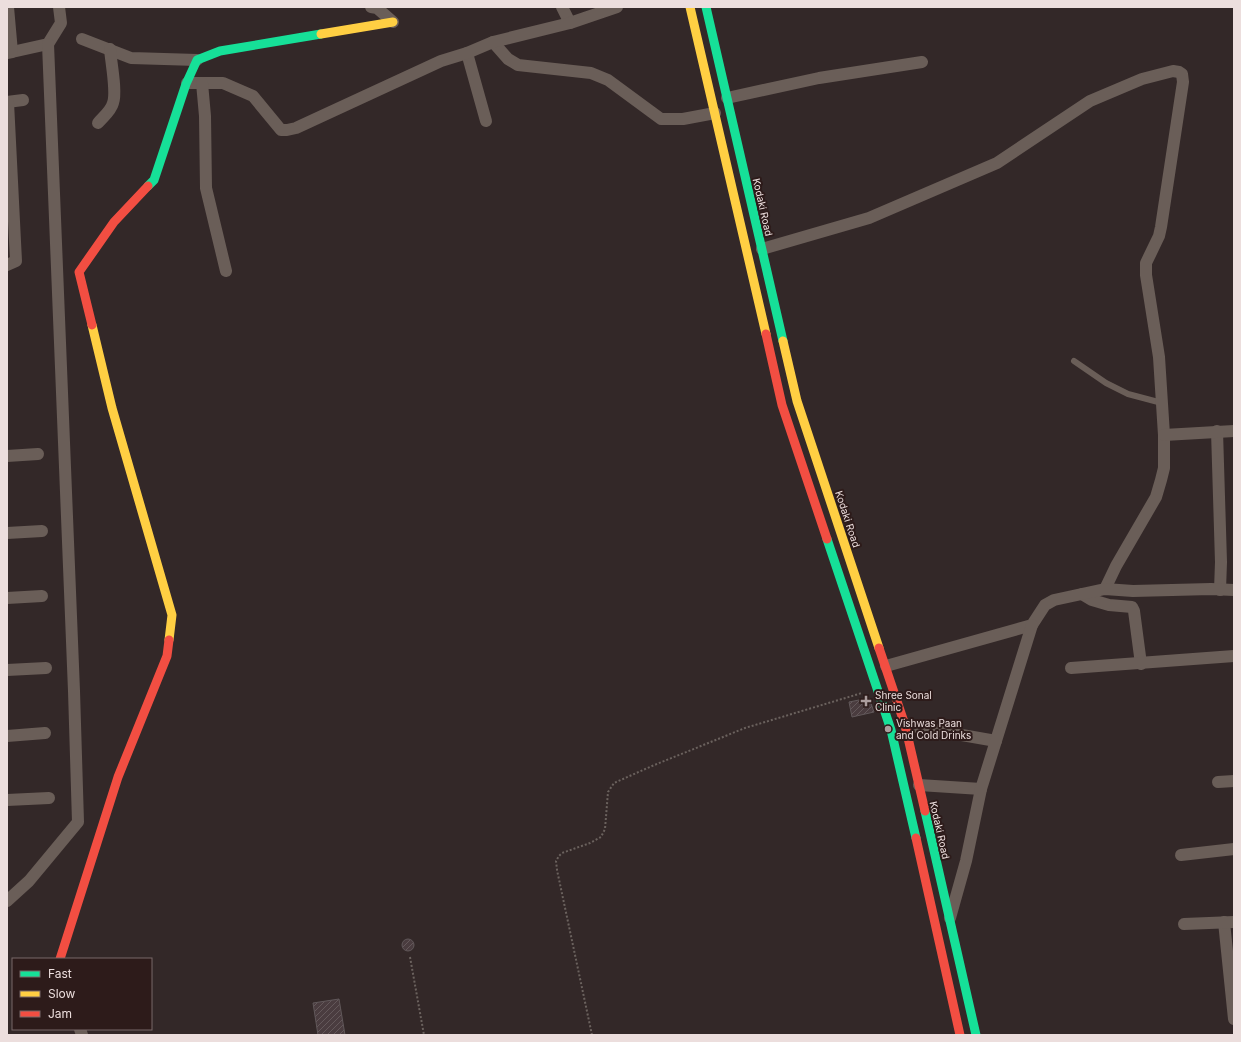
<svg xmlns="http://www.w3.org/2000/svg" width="1241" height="1042" font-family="Inter,sans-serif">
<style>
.building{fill:url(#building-hatch);stroke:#61585a}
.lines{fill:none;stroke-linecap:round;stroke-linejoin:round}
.path{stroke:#6b625e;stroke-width:2;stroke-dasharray:2 2;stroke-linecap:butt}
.lane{stroke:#6a5e58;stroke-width:6}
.street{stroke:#6a5e58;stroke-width:12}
.fast{stroke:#16e098;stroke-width:9}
.slow{stroke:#ffcf43;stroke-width:9}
.jam{stroke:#f24e42;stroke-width:9}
.poi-dot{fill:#ab9e9e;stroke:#2d1b1a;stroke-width:1.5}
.labels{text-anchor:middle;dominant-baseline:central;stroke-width:4;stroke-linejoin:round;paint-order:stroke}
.street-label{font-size:10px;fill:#ecdedd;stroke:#2d1b1a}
.poi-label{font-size:10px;fill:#ecdedd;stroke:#2d1b1a;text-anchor:start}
</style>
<defs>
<pattern id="building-hatch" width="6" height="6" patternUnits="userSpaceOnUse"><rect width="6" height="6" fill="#4a3c3f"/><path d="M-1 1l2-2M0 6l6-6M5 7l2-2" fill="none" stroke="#64585a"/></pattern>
</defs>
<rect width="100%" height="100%" fill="#332828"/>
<g class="building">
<path d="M869,698L874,712L852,717L849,702Z"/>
<circle cx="408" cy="945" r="6"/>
<path d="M339,999L345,1035H318L313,1003Z"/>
</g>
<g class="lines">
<g class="path">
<path d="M410,957L424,1035"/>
<path d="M592,1035L557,870L556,861L559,856L562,853L590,843L601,837L605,829L608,792L614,783L652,766L745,728L862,693"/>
</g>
<path class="lane" d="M1074,361L1106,383L1128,394L1162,403"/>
<g class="street">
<path d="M371,7L377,8L393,22"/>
<path d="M562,7L570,23"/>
<path d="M82,39L131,58L197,60"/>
<path d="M493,42L508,59L518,65L591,73L608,80L661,119H683L715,113"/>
<path d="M12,52L48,44L61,23L59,7"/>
<path d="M7,53L12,52L8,7"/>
<path d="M467,53L486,121"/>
<path d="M187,83H223L253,96L281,130H287L296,128L441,61L467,53L493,42L570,23L617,7"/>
<path d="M202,83L205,116L206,188L226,271"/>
<path d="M727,98L819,78L922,62"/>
<path d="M7,102L23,100"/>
<path d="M98,123C103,117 111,111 113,103C117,92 111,62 110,49"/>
<path d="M762,249L869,218L997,163L1090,101L1142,79L1173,71L1179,72L1182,74L1183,82L1161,227L1159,236L1146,263V275L1159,357L1164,435V468L1161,480L1156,497L1116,566L1105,589"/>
<path d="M7,265L16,261L8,102"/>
<path d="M1217,431L1221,562L1220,590"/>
<path d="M1164,435L1234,431"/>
<path d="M7,456L38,454"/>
<path d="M7,533L42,531"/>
<path d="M1082,594L1092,600L1109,605L1132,607L1134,611L1141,664"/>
<path d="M7,598L42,596"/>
<path d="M886,666L1032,625L1045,605L1054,600L1105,589L1133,591L1211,589L1234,590"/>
<path d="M1071,668L1234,656"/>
<path d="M7,670L46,668"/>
<path d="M905,725L996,741"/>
<path d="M7,736L45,733"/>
<path d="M1218,782L1234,781"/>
<path d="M919,785L981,789"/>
<path d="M7,800L49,798"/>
<path d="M1181,855L1234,849"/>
<path d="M7,901L29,881L78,822L74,691L48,44"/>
<path d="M950,918L966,861L981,789L1032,625"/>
<path d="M1224,922L1234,1019"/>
<path d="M1184,924L1234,922"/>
<path d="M80,1029L82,1035"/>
</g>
<g class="fast">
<path d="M706,7L783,341"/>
<path d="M148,186L154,180L186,84L197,60L220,51L321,34"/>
<path d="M827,539L891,730L916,838"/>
<path d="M925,811L976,1035"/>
</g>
<g class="slow">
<path d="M690,7L766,334"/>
<path d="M321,34L393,22"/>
<path d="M92,325L112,408L172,615L169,640"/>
<path d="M783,341L797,401L879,648"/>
</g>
<g class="jam">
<path d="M92,325L79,272L114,222L148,186"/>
<path d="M766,334L782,405L827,539"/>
<path d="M879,648L905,725L925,811"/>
<path d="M916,838L960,1035"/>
<path d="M60,959L118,777L167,656L169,640"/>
</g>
</g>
<g class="poi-dot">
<path d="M864 695h4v4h4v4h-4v4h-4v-4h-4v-4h4z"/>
<circle cx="888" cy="729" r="4"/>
</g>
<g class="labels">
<g class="street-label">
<text transform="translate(763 207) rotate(77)">Kodaki Road</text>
<text transform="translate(848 519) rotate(72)">Kodaki Road</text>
<text transform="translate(940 830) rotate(77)">Kodaki Road</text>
</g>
<g class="poi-label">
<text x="875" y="695">Shree Sonal<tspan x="875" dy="12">Clinic</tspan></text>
<text x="896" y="723">Vishwas Paan<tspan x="896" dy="12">and Cold Drinks</tspan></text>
</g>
</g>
<rect width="1241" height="1042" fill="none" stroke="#ecdedd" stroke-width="16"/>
<rect x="12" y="958" width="140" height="72" fill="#2d1b1a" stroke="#796968"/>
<rect x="20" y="971" width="20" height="6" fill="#16e098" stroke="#796968"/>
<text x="48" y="978" font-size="12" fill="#ecdedd">Fast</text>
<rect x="20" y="991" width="20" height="6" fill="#ffcf43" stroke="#796968"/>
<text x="48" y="998" font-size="12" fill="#ecdedd">Slow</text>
<rect x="20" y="1011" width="20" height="6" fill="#f24e42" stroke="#796968"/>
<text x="48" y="1018" font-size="12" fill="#ecdedd">Jam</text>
</svg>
